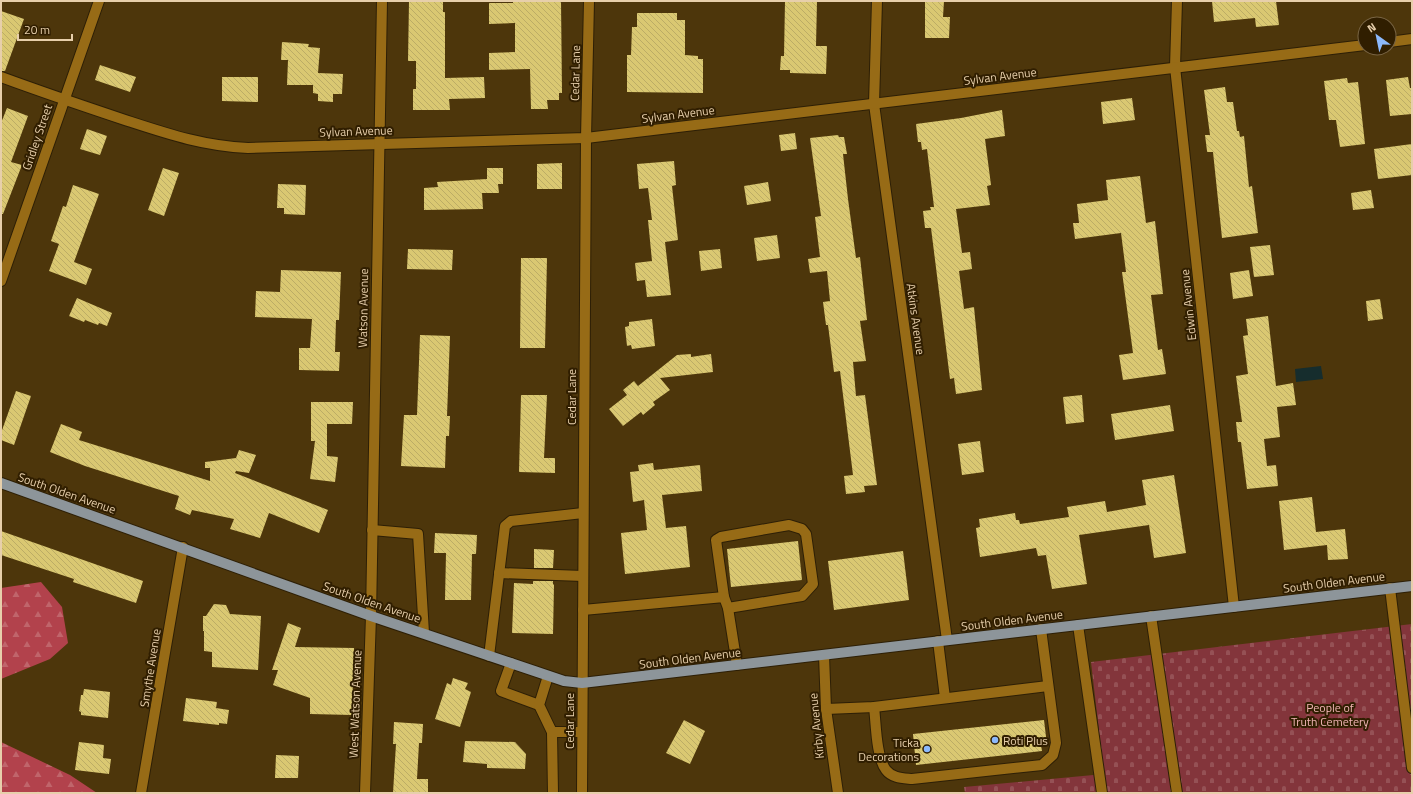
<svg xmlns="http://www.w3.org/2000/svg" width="1413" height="794" font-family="'Titillium Web',sans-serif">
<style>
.forest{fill:url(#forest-firs)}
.cemetery{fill:url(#cemetery-stones)}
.water{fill:#162d2d}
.building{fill:url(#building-back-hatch)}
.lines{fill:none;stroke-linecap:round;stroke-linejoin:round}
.minor-casing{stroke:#2d1f06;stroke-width:12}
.major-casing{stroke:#2d1f06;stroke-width:12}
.minor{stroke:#976b16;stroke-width:10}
.major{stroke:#8d959a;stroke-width:10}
.poi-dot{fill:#8cb9fc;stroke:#301e00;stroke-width:1.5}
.labels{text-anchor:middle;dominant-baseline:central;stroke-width:4;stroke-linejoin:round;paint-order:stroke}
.street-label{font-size:12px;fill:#e7cfab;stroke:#301e00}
.park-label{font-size:12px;fill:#f1b5b5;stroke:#301e00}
.poi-label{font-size:12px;fill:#e7cfab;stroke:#301e00;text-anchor:start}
</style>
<defs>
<pattern id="forest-firs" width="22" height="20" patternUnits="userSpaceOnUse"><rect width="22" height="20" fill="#b2424c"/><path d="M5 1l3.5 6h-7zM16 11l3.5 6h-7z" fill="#c0656b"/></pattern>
<pattern id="cemetery-stones" width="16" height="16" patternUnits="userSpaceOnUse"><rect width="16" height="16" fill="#83353b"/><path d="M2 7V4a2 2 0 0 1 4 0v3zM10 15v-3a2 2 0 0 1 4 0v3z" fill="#955155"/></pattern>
<pattern id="building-back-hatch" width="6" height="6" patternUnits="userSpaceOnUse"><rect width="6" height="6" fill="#dac872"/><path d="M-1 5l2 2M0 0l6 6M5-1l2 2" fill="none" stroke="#bcac65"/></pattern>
</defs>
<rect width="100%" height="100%" fill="#4d360b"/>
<g class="forest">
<path d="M41,582L62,607L68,643L50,659L1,679V588Z"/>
<path d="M1,742L70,775L97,793H1Z"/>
</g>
<path class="cemetery" d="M1412,624V793H965L964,787L1104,774L1091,662Z"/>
<path class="water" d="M1321,366L1323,379L1296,382L1295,369Z"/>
<g class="building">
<path d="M409,1H443V12H445V78L484,77L485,98L449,99L450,110H413V89H416V61H408Z"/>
<path d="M513,1H561L562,93H559V100H547L548,109H531L530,69L489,70V53L515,52V23L489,24V3H513Z"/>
<path d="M785,1H817L816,46H827L826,74L790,73V70H780L781,56H784Z"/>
<path d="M925,1H944L943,17H950L949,38H925Z"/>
<path d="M1212,1H1276L1279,25L1256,27L1255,18L1214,22Z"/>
<path d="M1,11L24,19L5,71H1Z"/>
<path d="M637,13H677V20H685V55L698,56V59H703V93L627,92V55H631L632,27H637Z"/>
<path d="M282,42L309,44L308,47L320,48L318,73L343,74L342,94H333V102L318,101V94L313,93V85H287L288,60H281Z"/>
<path d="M100,65L136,77L130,92L95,80Z"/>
<path d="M222,77H258V102L222,101Z"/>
<path d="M1408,77L1410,88H1412V114L1390,116L1386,80Z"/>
<path d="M1347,78L1348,83L1358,82L1365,144L1340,147L1336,120H1329L1324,81Z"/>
<path d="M1225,87L1227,102H1233L1237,131H1239L1240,137L1244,136L1249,187L1252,186L1258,233L1222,238L1213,152H1207V151L1205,135H1210L1204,90Z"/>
<path d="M1132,98L1135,120L1103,124L1101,102Z"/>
<path d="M7,108L28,116L11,162L22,165L3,214H1V123Z"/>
<path d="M1002,110L1005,136L985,139L991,185L987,186L990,205L956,209L962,253L970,252L972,269L959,271L964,309L974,307L982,390L956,394L954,378L950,379L931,228H925L923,211L931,210L930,207H934L927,149L922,150L921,142H918L916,124L961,118Z"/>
<path d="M87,129L107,136L100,155L80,149Z"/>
<path d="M795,133L797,149L781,151L779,135Z"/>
<path d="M838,135L839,137H844L847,154H843L848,199L856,258L860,257L867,320L860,321L866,361L853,362L856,396L865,395L877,485L864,486L865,492L846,494L844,476L853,475L840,371L834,372L828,325H826L823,302L830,301L827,271L810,273L808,259L820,257L815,217L821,216L810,138Z"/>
<path d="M1412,144V175L1378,179L1374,149Z"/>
<path d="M674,161L676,185L672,186L678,240L665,242L671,295L647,297L645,280L637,281L635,263L652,261L648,220H652L648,188L639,189L637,164Z"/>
<path d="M562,163V189H537V164Z"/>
<path d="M163,168L179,173L164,216L148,210Z"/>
<path d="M487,168H503V184H498L499,193H482L483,209L424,210V188L438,187L437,182L487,179Z"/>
<path d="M1140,176L1146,223L1155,221L1163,294L1151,295L1158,350L1162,349L1166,374L1123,380L1119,355L1133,353L1122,272H1126L1121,233L1075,239L1073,223H1079L1077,204L1108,200L1106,180Z"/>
<path d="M768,182L771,201L747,205L744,186Z"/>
<path d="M278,184L306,185L305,215L284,214V208H277Z"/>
<path d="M73,185L99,194L74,262L92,269L86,285L49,271L59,244L51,241L63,206L66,207Z"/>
<path d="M1371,190L1374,208L1353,210L1351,193Z"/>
<path d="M777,235L780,258L757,261L754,238Z"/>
<path d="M1270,245L1274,275L1254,277L1250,247Z"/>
<path d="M408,249L453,250L452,270L407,269Z"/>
<path d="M720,249L722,268L701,271L699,251Z"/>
<path d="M521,258H547L545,348H520Z"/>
<path d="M281,270L341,272L339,320H336L335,352H340L339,371L299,370V348H310L312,319L255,317L256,291L280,292Z"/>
<path d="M1249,270L1253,296L1233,299L1230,273Z"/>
<path d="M77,298L112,313L107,326L99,323L98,325L85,320L84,322L69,316Z"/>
<path d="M1380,299L1383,319L1368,321L1366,301Z"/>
<path d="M1268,316L1276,386L1293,383L1296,405L1277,407L1280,437L1264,439L1267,466L1276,465L1278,486L1247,489L1241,442H1238L1236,422H1242L1236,376L1248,374L1243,336L1248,335L1246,319Z"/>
<path d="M652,319L655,346L632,349L631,345L627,346L625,327L629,326V322Z"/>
<path d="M420,335L450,336L447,416H450L449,436H446L445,468L401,466L404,415H417Z"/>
<path d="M691,354V357L711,354L713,372L660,378L670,390L653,402L655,405L643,415L641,412L623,426L609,409L627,395L623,390L634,381L638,386L677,355Z"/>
<path d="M16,391L31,396L14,445L1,440V433Z"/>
<path d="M521,395H547L544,458H555V473L519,472Z"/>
<path d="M1082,395L1084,422L1066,424L1063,397Z"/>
<path d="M311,402H353L352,424H327V456L338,457L335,482L310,479L315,441H311Z"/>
<path d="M1170,405L1174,431L1115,440L1111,414Z"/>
<path d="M61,424L82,432L79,440L210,481V468H205V462L236,458L239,450L256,455L249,473L236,471L235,473L328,510L319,533L269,513L260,538L230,529L234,519L192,510L190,515L175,509L179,496L85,466L50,452Z"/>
<path d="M980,441L984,472L962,475L958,444Z"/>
<path d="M653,463L654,470L700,465L702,491L662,495L666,528L686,526L690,567L625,574L621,533L647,530L644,500L633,502L630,472L639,471L638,465Z"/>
<path d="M1174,475L1186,553L1154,558L1149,525L1079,535L1087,584L1052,589L1046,555L1038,556L1036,548L980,557L976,528L980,527L979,519L1015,513L1016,520H1019L1020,524L1069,517L1067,507L1105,501L1107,512L1146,505L1142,480Z"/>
<path d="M1312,497L1316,532L1345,529L1348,559L1328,560L1327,545L1284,550L1279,501Z"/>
<path d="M1,531L143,581L136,603L73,582L74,579L1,555Z"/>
<path d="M435,533L477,535L476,554H472L471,600H445L446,553H434Z"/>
<path d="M798,541L802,580L731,587L727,549Z"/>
<path d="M534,549L554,550L553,568H534Z"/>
<path d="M903,551L909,600L834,610L828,561Z"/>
<path d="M533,581H553V584L554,585L553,634L512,633L514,583L533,584Z"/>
<path d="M214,604L226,605L230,614L261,616L258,670L212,667V652L204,651V631H203V616H206Z"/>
<path d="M288,623L301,628L295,647L354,648L352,715L310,714V698L273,685L278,670H272Z"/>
<path d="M453,678L468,683L465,689L471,692L460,727L435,719L447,683L451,685Z"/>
<path d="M84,689L110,692L108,718L81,715V712L79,711L81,695H83Z"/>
<path d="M186,698L217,702L216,708L229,710L227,724L219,723V725L183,721Z"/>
<path d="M684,720L705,731L690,764L666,753Z"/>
<path d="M1044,720L1047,745H1041L1042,751L916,765L913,734Z"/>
<path d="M394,722L423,724L422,743H419L417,779H428V793H393L396,744H393Z"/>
<path d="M465,741L515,742L526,754L525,769L487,768V764L463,762Z"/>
<path d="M79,742L104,745L103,758L111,759L109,774L75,770Z"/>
<path d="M276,755L299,756L298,778H275Z"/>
</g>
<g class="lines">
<g class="minor-casing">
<g id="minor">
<path d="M877,1L874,104L947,640"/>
<path d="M1177,1L1175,67L1234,607"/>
<path d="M1389,42L1412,39"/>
<path d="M1,77C42,92 83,106 125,120C168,134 203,146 248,148L586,138L1365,45"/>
<path d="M1,281L99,1"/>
<path d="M372,530L418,534L424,633"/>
<path d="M499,573L583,576"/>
<path d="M1390,588L1412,768"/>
<path d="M724,597L716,540L721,537L789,525L802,529L806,534L813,584L802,596L728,608"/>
<path d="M583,610L724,597L728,608L737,665"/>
<path d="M1151,616L1177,793"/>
<path d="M1078,625L1102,793"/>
<path d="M938,641L945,698"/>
<path d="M824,655L826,709L838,793"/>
<path d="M489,656L505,526L511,521L583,513"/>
<path d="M511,663L501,691L539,705"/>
<path d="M548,676L539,705L552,732L553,793"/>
<path d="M874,707C876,723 876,757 886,770C892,778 903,778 912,779L1042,765L1053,755L1056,743L1041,629"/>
<path d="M826,709L874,707L1048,686"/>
<path d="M552,732H582"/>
<path d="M141,793L183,547"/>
<path d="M365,793L371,616L382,1"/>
<path d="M582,793L586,138L589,1"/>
</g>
</g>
<g class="major-casing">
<path id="major" d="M1,483L371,616L564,681L582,683L1412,586"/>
</g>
<use href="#minor" class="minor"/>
<use href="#major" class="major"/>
</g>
<g class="poi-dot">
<circle cx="995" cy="740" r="4"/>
<circle cx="927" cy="749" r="4"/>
</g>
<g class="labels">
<g class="street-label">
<text transform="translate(575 73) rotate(-89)">Cedar Lane</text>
<text transform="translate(1000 76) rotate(-7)">Sylvan Avenue</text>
<text transform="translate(678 114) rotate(-7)">Sylvan Avenue</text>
<text transform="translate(356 131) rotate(-2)">Sylvan Avenue</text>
<text transform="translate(37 137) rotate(-71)">Gridley Street</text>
<text transform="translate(1188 305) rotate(-96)">Edwin Avenue</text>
<text transform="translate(363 308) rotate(-89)">Watson Avenue</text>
<text transform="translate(916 319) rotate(82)">Atkins Avenue</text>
<text transform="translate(571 397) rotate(-90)">Cedar Lane</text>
<text transform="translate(67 493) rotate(19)">South Olden Avenue</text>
<text transform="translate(1334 582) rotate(-7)">South Olden Avenue</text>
<text transform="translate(372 602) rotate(19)">South Olden Avenue</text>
<text transform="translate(1012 620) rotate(-7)">South Olden Avenue</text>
<text transform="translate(690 658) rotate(-7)">South Olden Avenue</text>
<text transform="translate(150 668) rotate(-81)">Smythe Avenue</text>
<text transform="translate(355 704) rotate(-88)">West Watson Avenue</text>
<text transform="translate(569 721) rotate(-90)">Cedar Lane</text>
<text transform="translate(816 726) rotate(-96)">Kirby Avenue</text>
</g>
<g class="park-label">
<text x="1330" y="707">People of<tspan x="1330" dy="14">Truth Cemetery</tspan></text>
</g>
<g class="poi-label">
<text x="1003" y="740">Roti Plus</text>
<text x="919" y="742" text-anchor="end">Ticka<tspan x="919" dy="14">Decorations</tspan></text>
</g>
</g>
<rect width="1413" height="794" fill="none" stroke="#e7cfab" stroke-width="4"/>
<g transform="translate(1377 36) rotate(327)"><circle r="19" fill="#301e00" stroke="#796544"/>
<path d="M0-3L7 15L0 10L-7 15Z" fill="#8cb9fc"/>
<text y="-6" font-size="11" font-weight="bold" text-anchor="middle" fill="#e7cfab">N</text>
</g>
<path d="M18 34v6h54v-6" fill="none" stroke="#e7cfab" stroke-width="2"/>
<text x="24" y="34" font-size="12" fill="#e7cfab" stroke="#301e00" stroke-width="3" paint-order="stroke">20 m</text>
</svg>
